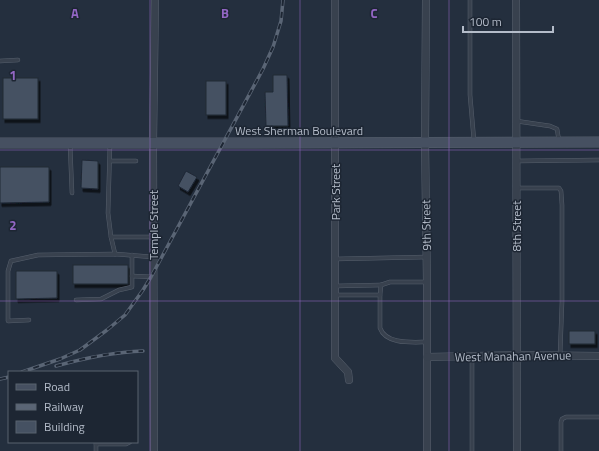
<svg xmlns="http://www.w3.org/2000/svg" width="599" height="451" font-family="'Titillium Web',sans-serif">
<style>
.building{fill:#455162;stroke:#1f2835;filter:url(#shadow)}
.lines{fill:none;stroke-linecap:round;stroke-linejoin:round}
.lane-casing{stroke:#565f6c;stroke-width:4.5}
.street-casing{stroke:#565f6c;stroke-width:8}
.secondary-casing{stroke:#565f6c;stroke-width:11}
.lane{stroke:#38414e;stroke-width:3.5}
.street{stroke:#38414e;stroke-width:7}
.secondary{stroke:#465061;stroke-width:10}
.rail-casing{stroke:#5a6575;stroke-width:3.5}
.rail{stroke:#1d2633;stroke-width:2;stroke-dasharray:6;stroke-linecap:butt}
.grid{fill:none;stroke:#9266c3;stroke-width:1;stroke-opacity:0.55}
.labels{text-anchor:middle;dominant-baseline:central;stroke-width:3;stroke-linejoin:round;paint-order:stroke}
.street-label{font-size:12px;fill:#b4bcc9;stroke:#1d2633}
.grid-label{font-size:13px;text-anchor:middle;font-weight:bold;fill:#9266c3;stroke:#1d2633;stroke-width:3;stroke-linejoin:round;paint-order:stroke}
</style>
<defs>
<filter id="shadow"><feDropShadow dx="2" dy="3.5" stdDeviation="0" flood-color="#0009"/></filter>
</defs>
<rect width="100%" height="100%" fill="#242f3e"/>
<g class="building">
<path d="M273,75H287L288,126H266L265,92H273Z"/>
<rect x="3" y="78" width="35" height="41"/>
<rect x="206" y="81" width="20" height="34"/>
<path d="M82,160L98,161V189L81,188Z"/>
<path d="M0,167H49V202L0,203Z"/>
<path d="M186,171L197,177L188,192L178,186Z"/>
<rect x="73" y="265" width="55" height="19"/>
<path d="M16,271H57V298L16,299Z"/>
<rect x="569" y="331" width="26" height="13"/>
</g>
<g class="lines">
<g class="lane-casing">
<g id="lane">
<path d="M470,0V95L474,141"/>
<path d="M0,61L18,60"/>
<path d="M516,121L550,126L557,129L559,141"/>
<path d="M70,144L72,193"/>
<path d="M110,144L108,213L111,237L115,254"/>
<path d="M110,161H136"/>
<path d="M516,161L599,160"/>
<path d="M516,188H559L561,191L562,205V302L560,356"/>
<path d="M111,237H153"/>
<path d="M335,259L427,257"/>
<path d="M132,276L154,277"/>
<path d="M335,286L381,285"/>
<path d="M335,295H380L381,285L390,282H426"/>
<path d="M380,295V328C386,345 413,342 427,342"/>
<path d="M76,300L101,299L119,290L132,287V255"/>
<path d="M29,320L8,321V271L11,261L38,255L115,254L153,257"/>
<path d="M472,356V451"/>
<path d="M96,444H126L130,442"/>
<path d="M96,451V442"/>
<path d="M561,451V422L562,419L566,417H599"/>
</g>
</g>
<g class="street-casing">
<g id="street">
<path d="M335,0V358L348,372L349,380"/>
<path d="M426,0L425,142L427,282V451"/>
<path d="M516,0L517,451"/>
<path d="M427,357L517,355L599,356"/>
<path d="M154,451L153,143L155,0"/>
</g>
</g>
<g class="secondary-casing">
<path id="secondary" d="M0,143H223L599,142"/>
</g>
<use href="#lane" class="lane"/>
<use href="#street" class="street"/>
<use href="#secondary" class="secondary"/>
<g class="rail-casing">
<g id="rail">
<path d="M56,366C85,358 113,352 143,351"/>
<path d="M22,372L60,359L80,350L107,330L125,315L143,290L151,277L263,69L273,47L281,21L283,0"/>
<path d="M0,379L9,377"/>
</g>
</g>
<use href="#rail" class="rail"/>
</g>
<path class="grid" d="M150,0V451M300,0V451M449,0V451M0,150H599M0,301H599"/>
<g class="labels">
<g class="street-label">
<text x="299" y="130">West Sherman Boulevard</text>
<text transform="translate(335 192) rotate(-90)">Park Street</text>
<text transform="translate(153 225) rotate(-90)">Temple Street</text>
<text transform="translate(426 225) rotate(-91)">9th Street</text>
<text transform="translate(516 226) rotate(-90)">8th Street</text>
<text transform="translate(513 356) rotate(-1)">West Manahan Avenue</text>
</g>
</g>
<g class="grid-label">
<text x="75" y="18">A</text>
<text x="225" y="18">B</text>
<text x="374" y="18">C</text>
<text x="13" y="80">1</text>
<text x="13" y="230">2</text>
</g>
<rect x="8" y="371" width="130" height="72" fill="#1d2633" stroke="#59626f"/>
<rect x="16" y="384" width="20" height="6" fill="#465061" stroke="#59626f"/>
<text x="44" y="391" font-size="12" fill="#b4bcc9">Road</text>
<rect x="16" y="404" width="20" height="6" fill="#5a6575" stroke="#59626f"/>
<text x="44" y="411" font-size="12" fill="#b4bcc9">Railway</text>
<rect x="16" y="421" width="20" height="12" fill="#455162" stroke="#59626f"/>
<text x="44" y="431" font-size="12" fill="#b4bcc9">Building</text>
<path d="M463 26v6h90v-6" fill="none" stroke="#b4bcc9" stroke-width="2"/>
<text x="469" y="26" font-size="12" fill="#b4bcc9" stroke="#1d2633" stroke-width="3" paint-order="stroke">100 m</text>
</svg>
